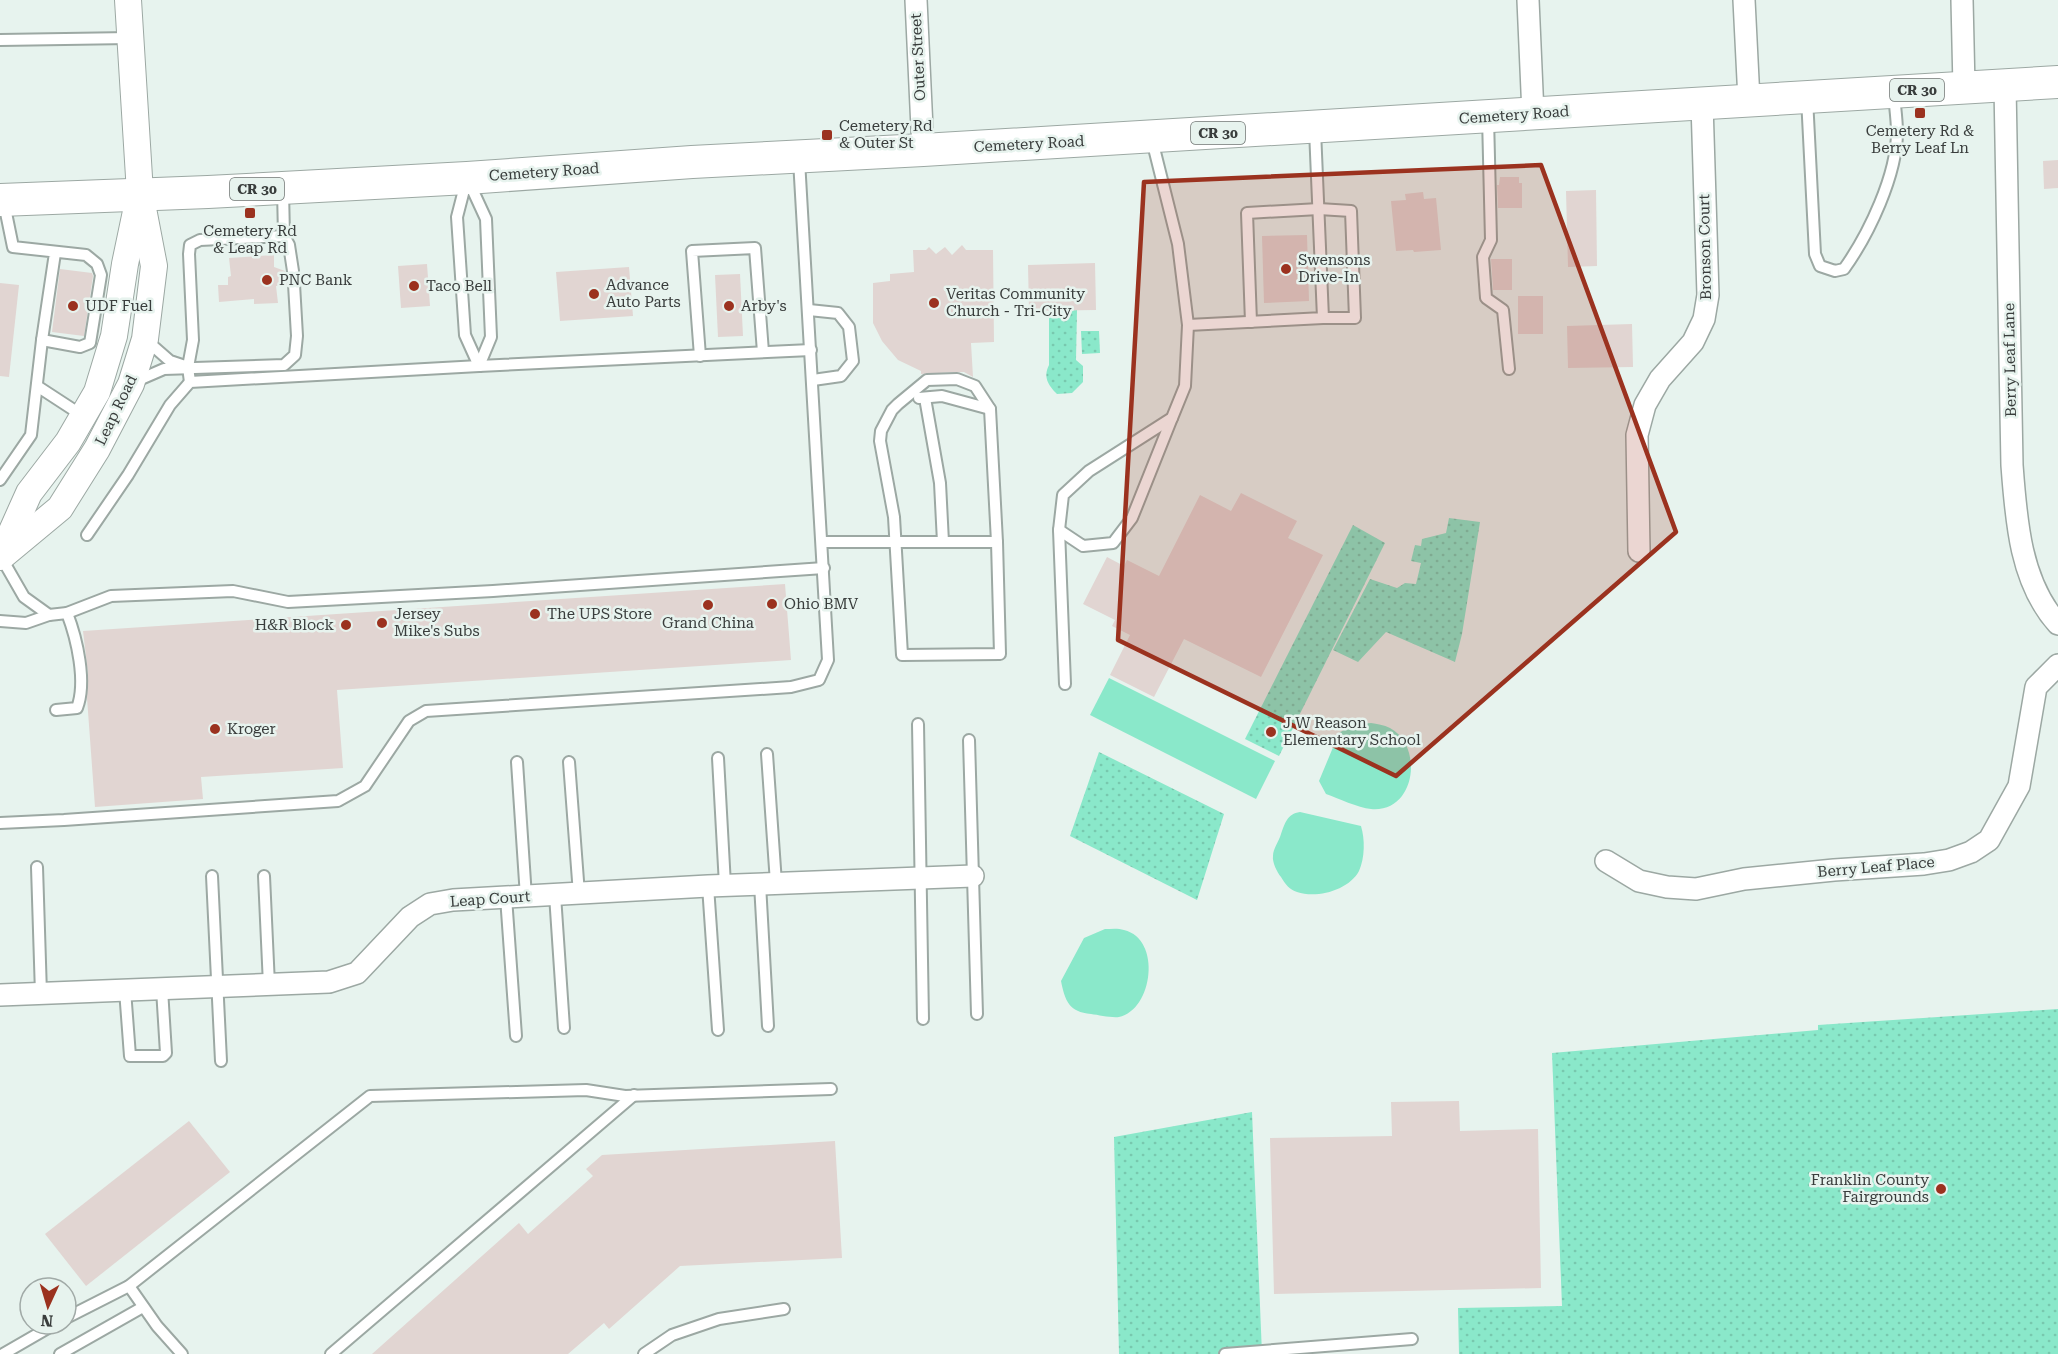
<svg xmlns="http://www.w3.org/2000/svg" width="2058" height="1354" font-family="'Roboto Serif',serif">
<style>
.grass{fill:url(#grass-dots)}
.garden{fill:#8ae8ca}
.building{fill:#e1d5d2}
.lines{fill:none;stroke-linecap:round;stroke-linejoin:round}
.service-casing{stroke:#9ca8a3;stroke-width:14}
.minor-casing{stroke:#9ca8a3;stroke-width:24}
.tertiary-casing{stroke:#9ca8a3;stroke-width:28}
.primary-casing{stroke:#9ca8a3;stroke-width:34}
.service{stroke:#fff;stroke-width:10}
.minor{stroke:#fff;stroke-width:21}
.tertiary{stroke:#fff;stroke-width:26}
.primary{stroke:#fff;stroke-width:32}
.marked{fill:#9b321f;fill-opacity:0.2;stroke:#9b321f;stroke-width:4.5;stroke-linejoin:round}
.poi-dot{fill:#9b321f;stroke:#e7f3ee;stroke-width:2}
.labels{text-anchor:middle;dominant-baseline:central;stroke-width:5;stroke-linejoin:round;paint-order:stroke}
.shield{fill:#e7f3ee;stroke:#6d7471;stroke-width:1.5}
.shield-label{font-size:14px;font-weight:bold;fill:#393d3c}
.street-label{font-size:15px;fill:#393d3c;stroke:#e7f3ee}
.poi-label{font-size:15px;fill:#393d3c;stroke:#e7f3ee;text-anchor:start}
</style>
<defs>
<pattern id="grass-dots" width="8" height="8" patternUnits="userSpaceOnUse" patternTransform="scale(1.5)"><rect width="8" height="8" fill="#8ae8ca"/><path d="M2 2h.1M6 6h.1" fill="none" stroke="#78c8ae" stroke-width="1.8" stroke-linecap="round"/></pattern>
</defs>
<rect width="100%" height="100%" fill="#e7f3ee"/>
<g class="grass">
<path d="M1077,310L1076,360L1083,366V382L1072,393L1057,394C1048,385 1043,377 1049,365V311Z"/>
<path d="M1081,331H1099L1100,353L1082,354Z"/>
<path d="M1449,518L1480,522L1462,634L1455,662L1386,632L1358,662L1333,650L1370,579L1397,588L1405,583L1416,584L1421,563L1411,561L1415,545L1421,546L1422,539L1446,533Z"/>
<path d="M1353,525L1385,543L1279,756L1245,739Z"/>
<path d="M1099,752L1224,814L1197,900L1070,836Z"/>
<path d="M2058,1009V1354H1459L1458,1308L1562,1306L1552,1053L1818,1030V1025Z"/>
<path d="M1252,1112L1262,1354H1119L1114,1137Z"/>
</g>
<g class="garden">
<path d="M1109,678L1275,761L1256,799L1090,715Z"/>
<path d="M1371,723C1377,724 1384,725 1390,728C1424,746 1416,813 1371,809C1358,808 1338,798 1326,794L1319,781L1339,733L1352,725Z"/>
<path d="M1300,812L1361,826C1365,839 1365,858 1359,871C1349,890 1317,899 1297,892C1290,890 1285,884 1281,877C1277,872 1272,862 1273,856C1273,849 1279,841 1281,834C1285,823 1287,814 1300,812Z"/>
<path d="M1105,929C1111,929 1118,928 1124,930C1162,939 1153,1010 1119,1017C1111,1018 1099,1015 1091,1014C1069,1012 1065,1001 1061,981L1084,938Z"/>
</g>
<g class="building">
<path d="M2058,160V188L2044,189L2043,161Z"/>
<path d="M1500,177H1519V183H1522V208H1498L1497,185H1499Z"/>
<path d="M1596,190L1597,266L1568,267L1566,191Z"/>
<path d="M1423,192L1424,199L1436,198L1441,250L1414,252L1413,250L1396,251L1391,201L1406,200L1405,194Z"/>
<path d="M1307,235L1309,301L1264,303L1262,236Z"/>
<path d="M962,245L966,250H993L994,342L971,343L973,377L964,372H957L921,374V371L898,360L882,341L873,323V283L890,281V274L914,272L913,250H926L929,247L936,254L945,247L952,255Z"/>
<path d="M274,255V267L285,271L290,278L287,285L276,286L278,303L254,304V299L219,302L218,285H228V277L231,276L229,258Z"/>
<path d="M1491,259H1512V290H1493Z"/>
<path d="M1095,263L1096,310L1029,311L1028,265Z"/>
<path d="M427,264L430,306L401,308L398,266Z"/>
<path d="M629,267L633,316L560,321L556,272Z"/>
<path d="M60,269L92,273L93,276L84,336L52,332Z"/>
<path d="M740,274L743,336L718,337L715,275Z"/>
<path d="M0,283L19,285L9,377L0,376Z"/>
<rect x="1518" y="296" width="25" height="38"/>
<path d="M1632,324L1633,367L1568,368L1567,326Z"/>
<path d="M1241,493L1297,521L1288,538L1323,555L1261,677L1184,639L1154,697L1110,675L1130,635L1112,626L1115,620L1083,604L1107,557L1124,566L1127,560L1159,576L1200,495L1231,511Z"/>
<path d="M785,584L791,660L337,690L343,768L201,777L203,799L95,807L87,698L88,673L83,631Z"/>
<path d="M1459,1101L1460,1131L1538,1129L1541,1288L1274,1294L1270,1138L1392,1136L1391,1102Z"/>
<path d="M189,1121L230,1172L86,1286L45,1234Z"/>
<path d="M835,1141L842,1258L680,1266L609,1329L604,1323L568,1354H372L519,1223L528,1234L593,1176L586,1169L602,1155Z"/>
</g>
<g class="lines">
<g class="service-casing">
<g id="service">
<path d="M0,40L130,38"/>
<path d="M1807,98L1815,254L1820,266L1835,271L1844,269C1869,234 1897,175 1897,132C1897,120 1895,107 1894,95"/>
<path d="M1488,117L1491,240L1483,257L1486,298L1503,310L1509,369"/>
<path d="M468,180L486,219L491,337L479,366"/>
<path d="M466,182L457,217L465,335L479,366"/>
<path d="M4,203L13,247L86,255L97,264L101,275L90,343L80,347L42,340L55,253"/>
<path d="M284,236L289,245L293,271"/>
<path d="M809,310L838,313L849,327L853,361L841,376L813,380"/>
<path d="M1251,322L1247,213L1319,209L1351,211L1355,318H1323"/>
<path d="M1188,325L1323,318L1315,130"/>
<path d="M146,340L170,361L185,366"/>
<path d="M700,356L692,251L755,248L763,352"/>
<path d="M957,379L975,386L990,409L997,542L1000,654L902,655L894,517L880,441L881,431L892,410L898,404L927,380Z"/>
<path d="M134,382L164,369L284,365L295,355L297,336L294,284"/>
<path d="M190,382L188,367L193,340L189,254L190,245L200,240L284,236L283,190"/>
<path d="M37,386L83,416"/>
<path d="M919,398L942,396L990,409"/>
<path d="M925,398L940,483L943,542"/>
<path d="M0,480L31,435L42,340"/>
<path d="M1059,530L1083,546L1113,543L1132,518L1172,418"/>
<path d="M87,535L128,475L170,405L190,382L479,366L811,350"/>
<path d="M822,542H997"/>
<path d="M1,557L24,597L49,615"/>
<path d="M0,621L26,623L49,615L67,613L111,596L233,591L288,602L493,591L824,568"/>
<path d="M1065,684L1059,530L1063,495L1089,471L1172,418L1185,386L1188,325L1178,244L1152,140"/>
<path d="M56,710L77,708C87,682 77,639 67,613"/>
<path d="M918,724L923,1019"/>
<path d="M969,740L977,1014"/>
<path d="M767,754L776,883"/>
<path d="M718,758L725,885"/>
<path d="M517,762L526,897"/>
<path d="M569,762L579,894"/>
<path d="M0,823L64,820L338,801L365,786L409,721L426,711L791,687L819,680L828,660L799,160"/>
<path d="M37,867L41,994"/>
<path d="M212,876L221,1061"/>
<path d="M264,876L269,985"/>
<path d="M760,884L768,1026"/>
<path d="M708,886L718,1030"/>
<path d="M555,895L564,1028"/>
<path d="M506,897L516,1036"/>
<path d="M125,990L130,1056H163L166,1053L162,989"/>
<path d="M129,1286L157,1326L182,1354"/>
<path d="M66,1318L129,1286L370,1096L586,1090L625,1096L831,1089"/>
<path d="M3,1354L55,1324"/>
<path d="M60,1354L143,1307"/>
<path d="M331,1354L634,1095"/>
<path d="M644,1354L672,1335L719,1319L784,1309"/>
<path d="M1225,1354L1412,1339"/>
</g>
</g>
<g class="minor-casing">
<g id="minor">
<path d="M916,0L923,150"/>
<path d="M1528,0L1533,114"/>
<path d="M1744,0L1749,100"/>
<path d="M1962,0L1964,87"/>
<path d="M2005,86L2012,465C2016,519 2020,582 2058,624"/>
<path d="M1639,551L1637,435L1645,405L1660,379L1693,342L1704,319L1708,295L1702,104"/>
<path d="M1606,861L1639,881L1667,887L1696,889L1744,879L1834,870L1924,864L1949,860L1971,852L1989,840L2019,786L2036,687L2058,665"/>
<path d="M0,995L329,982L357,973L410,917L430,904L453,900L708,886L973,876"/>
</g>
</g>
<g class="tertiary-casing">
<g id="tertiary">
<path d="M3,551L29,493L68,442L97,392L114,336L125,264L138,202"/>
<path d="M1,557L60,508L97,449L131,384L145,339L154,266L140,193L128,0"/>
</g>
</g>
<g class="primary-casing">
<path id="primary" d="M0,200L208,192L467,178L692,162L923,150L2058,82"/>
</g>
<use href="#service" class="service"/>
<use href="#minor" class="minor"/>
<use href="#tertiary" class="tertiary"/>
<use href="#primary" class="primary"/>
</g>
<path class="marked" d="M1541,165L1676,532L1396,776L1118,640L1144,182Z"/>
<g class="poi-dot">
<rect x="1914" y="107" width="12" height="12" rx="3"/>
<rect x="821" y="129" width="12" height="12" rx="3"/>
<rect x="244" y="207" width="12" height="12" rx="3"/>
<circle cx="1286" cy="269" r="6"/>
<circle cx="267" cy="280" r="6"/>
<circle cx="414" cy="286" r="6"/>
<circle cx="594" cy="294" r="6"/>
<circle cx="934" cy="303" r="6"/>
<circle cx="73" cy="306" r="6"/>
<circle cx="729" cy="306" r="6"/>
<circle cx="772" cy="604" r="6"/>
<circle cx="708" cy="605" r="6"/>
<circle cx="535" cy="614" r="6"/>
<circle cx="382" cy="623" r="6"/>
<circle cx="346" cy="625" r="6"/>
<circle cx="215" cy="729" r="6"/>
<circle cx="1271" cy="732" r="6"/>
<circle cx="1941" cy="1189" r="6"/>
</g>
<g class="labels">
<g class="shield">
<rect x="1890" y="79" width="54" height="22" rx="4.5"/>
<rect x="1191" y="122" width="54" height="22" rx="4.5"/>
<rect x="230" y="178" width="54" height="22" rx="4.5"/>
</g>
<g class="shield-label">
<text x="1917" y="90">CR 30</text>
<text x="1218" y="133">CR 30</text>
<text x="257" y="189">CR 30</text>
</g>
<g class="street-label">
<text transform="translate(918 57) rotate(-93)">Outer Street</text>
<text transform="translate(1514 115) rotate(-4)">Cemetery Road</text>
<text transform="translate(1029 144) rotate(-3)">Cemetery Road</text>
<text transform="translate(544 172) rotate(-4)">Cemetery Road</text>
<text transform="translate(1705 247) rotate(-91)">Bronson Court</text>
<text transform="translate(2010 360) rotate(-91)">Berry Leaf Lane</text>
<text transform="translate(116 410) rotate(-64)">Leap Road</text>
<text transform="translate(1876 867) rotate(-5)">Berry Leaf Place</text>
<text transform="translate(490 899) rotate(-4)">Leap Court</text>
</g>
<g class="poi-label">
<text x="839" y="126">Cemetery Rd<tspan x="839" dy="17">&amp; Outer St</tspan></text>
<text x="1920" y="131" text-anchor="middle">Cemetery Rd &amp;<tspan x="1920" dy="17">Berry Leaf Ln</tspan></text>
<text x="250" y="231" text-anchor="middle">Cemetery Rd<tspan x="250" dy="17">&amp; Leap Rd</tspan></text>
<text x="1298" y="260">Swensons<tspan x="1298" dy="17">Drive-In</tspan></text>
<text x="279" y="280">PNC Bank</text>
<text x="606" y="285">Advance<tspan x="606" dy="17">Auto Parts</tspan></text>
<text x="426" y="286">Taco Bell</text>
<text x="946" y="294">Veritas Community<tspan x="946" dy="17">Church - Tri-City</tspan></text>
<text x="85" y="306">UDF Fuel</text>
<text x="741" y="306">Arby's</text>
<text x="784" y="604">Ohio BMV</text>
<text x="394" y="614">Jersey<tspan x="394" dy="17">Mike's Subs</tspan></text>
<text x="547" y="614">The UPS Store</text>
<text x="708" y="623" text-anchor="middle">Grand China</text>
<text x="334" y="625" text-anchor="end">H&amp;R Block</text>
<text x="1283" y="723">J W Reason<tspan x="1283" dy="17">Elementary School</tspan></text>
<text x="227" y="729">Kroger</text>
<text x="1929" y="1180" text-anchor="end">Franklin County<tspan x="1929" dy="17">Fairgrounds</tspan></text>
</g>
</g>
<g transform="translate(48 1306) rotate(184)"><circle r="28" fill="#e7f3ee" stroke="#a1aaa7" stroke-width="1.5"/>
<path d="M0-4.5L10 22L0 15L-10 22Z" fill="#9b321f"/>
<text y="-9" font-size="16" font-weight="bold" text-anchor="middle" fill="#393d3c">N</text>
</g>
</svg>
